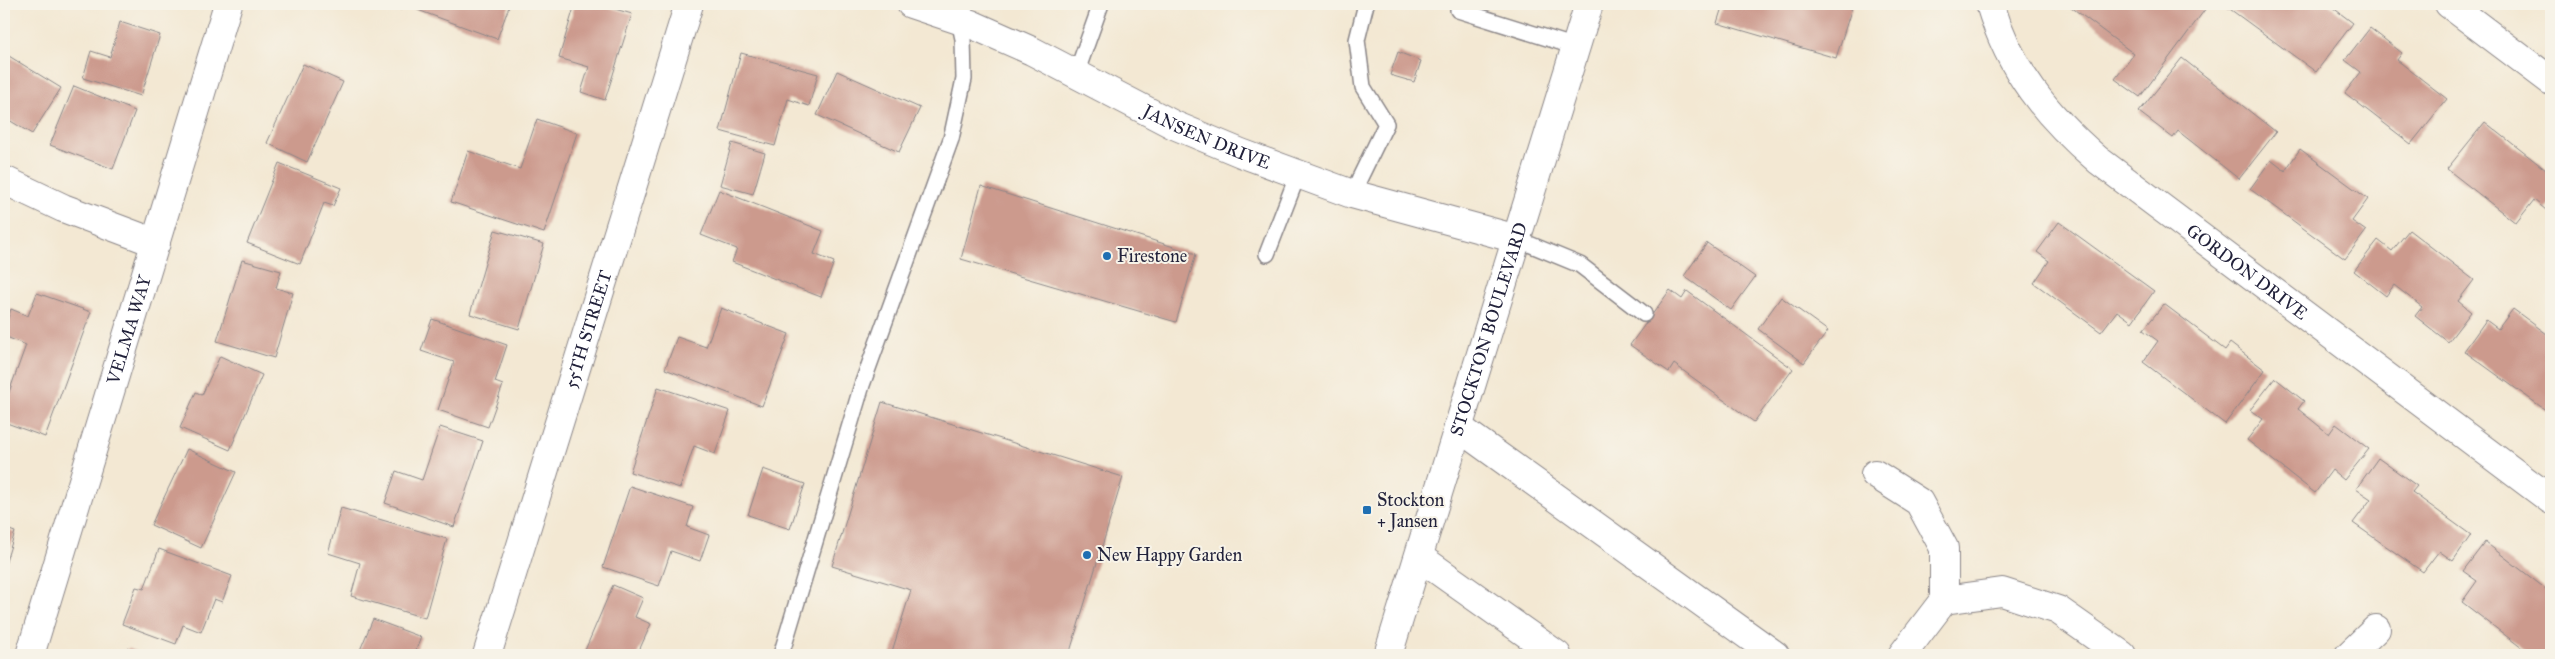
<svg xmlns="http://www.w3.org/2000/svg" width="2555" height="659" font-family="'IM FELL Great Primer',serif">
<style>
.building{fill:#cc9a8d}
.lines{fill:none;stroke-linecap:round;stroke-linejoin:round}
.lane-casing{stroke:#8a8587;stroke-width:18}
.street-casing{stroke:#8a8587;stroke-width:30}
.secondary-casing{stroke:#8a8587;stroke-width:30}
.lane{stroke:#fff;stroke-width:15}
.street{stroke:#fff;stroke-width:28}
.secondary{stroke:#fff;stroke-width:28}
.poi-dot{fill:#1f6fb2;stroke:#f7f3e8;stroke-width:2}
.labels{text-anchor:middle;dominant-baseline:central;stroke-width:4;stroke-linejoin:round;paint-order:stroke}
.street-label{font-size:18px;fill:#22223b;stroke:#f7f3e8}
.poi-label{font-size:18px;fill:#22223b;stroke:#f7f3e8;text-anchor:start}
</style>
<rect width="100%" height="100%" fill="#f7f3e8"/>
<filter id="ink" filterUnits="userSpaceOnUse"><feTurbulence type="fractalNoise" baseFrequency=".02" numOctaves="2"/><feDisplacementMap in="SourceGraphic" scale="10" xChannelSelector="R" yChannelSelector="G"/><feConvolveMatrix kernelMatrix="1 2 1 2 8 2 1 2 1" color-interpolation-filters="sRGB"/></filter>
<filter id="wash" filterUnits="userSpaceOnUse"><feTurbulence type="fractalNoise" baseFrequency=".0096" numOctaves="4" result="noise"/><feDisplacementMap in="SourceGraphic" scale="20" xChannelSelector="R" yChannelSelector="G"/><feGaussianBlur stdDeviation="1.12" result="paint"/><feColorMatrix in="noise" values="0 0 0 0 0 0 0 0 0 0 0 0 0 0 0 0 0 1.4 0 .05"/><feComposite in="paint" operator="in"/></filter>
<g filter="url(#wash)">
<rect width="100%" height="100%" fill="#f3e8d3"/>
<g id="blocks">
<g class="building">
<path d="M153,4H170L168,9Z"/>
<path d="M383,4H403L401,10Z"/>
<path d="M417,4H510L497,39L415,9Z"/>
<path d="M575,4H598L632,14L605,100L581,92L589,67L559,58Z"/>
<path d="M1723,4H1853L1836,58L1717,23Z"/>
<path d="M2067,4H2209L2140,97L2115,79L2134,54Z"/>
<path d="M2223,4H2328L2353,23L2316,72Z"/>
<path d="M120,22L160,35L141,96L83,78L91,51L110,57Z"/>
<path d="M2370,28L2402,53L2397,60L2447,99L2411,144L2345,93L2361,72L2345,60Z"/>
<path d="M1398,52L1421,61L1414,82L1390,75Z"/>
<path d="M4,53L61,88L32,134L4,117Z"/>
<path d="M741,53L818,74L809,106L788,99L775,146L720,131Z"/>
<path d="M2182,58L2276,132L2239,179L2178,131L2173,138L2139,112Z"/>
<path d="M303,64L343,82L307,162L267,143Z"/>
<path d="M837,71L920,108L899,152L817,115Z"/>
<path d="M74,86L135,111L113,169L50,145Z"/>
<path d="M537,119L577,133L544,233L451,202L468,151L520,169Z"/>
<path d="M2485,122L2551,174V203L2546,210L2534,200L2516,223L2447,169Z"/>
<path d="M732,143L765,153L753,194L720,185Z"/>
<path d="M2300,149L2368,199L2352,221L2366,231L2345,259L2250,189L2271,160L2285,171Z"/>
<path d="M279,163L341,188L333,206L324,203L300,264L247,243Z"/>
<path d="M981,186L1196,254L1176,322L961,259Z"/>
<path d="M719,190L823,231L814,254L834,262L821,297L732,262L737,249L701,235Z"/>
<path d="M2059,222L2154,291L2132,322L2117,311L2101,332L2034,283L2049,261L2037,252Z"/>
<path d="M495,230L544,244L519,329L470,314Z"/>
<path d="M2409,230L2474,280L2458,301L2471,312L2448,342L2415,316L2422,307L2394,285L2386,296L2354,271L2378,240L2392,251Z"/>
<path d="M1707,243L1755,277L1731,310L1684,276Z"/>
<path d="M242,260L281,271L276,288L293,293L274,358L217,341Z"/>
<path d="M1670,290L1682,299L1687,291L1793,369L1754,422L1674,364L1669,372L1630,345Z"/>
<path d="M37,293L91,312L45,437L4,422V406L26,345L4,336V329L11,309L28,316Z"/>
<path d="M1781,297L1828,331L1804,363L1758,329Z"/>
<path d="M2164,304L2225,350L2230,343L2265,370L2225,424L2143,362L2158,341L2143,330Z"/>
<path d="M721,308L789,334L762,406L665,369L677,337L706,347Z"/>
<path d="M2513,309L2551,337V414L2464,351L2486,320L2498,329Z"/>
<path d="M432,319L507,345L495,382L503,385L488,427L438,410L454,362L421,351Z"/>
<path d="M220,356L262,375L230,450L180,428L196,392L202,395Z"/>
<path d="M2275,378L2304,401L2298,409L2329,434L2336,424L2369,449L2344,480L2332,470L2315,493L2247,440L2263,419L2250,410Z"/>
<path d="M658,387L730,411L715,454L694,446L680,488L630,472Z"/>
<path d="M882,402L1123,477L1069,655H891L911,590L832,566Z"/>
<path d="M440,427L483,441L454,527L385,503L396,471L422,480Z"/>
<path d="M187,449L236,472L201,548L151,525Z"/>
<path d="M2378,458L2417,486L2412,492L2471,535L2453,561L2439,551L2423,572L2353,523L2371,499L2356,489Z"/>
<path d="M763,469L805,484L790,529L748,515Z"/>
<path d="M630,486L693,507L687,527L709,535L700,561L671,551L659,586L603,567Z"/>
<path d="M341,508L447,539L425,618L351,596L360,563L328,553Z"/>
<path d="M4,528L15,532L4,568Z"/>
<path d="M2485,542L2551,593V649L2547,655H2531L2462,602L2477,581L2463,571Z"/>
<path d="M159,549L232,576L222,602L214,599L201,632L183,625L176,644L122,624L136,587L144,589Z"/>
<path d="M613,585L643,598L635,617L651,624L637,655H583Z"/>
<path d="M373,619L421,637L414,655H358Z"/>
<path d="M128,648L144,655H125Z"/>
</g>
</g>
</g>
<g filter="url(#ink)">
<use href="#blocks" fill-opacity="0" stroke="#8a8587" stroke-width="1"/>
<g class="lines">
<g class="lane-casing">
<g id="lane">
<path d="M1458,10L1576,47"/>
<path d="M1076,74L1101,4"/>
<path d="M1352,194L1386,124L1363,87L1357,40L1366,4"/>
<path d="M1517,239L1580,265L1644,314"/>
<path d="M1267,254L1298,174"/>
<path d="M781,655L862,385L951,139L964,79L963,39L959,20L964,4"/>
</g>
</g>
<g class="street-casing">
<g id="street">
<path id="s1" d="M911,4L971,24L1032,51L1174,125L1241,153L1352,194L1517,239"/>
<path id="s2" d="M1990,4C2010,71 2046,115 2098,160L2551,500"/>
<path d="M2449,4L2551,81"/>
<path d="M4,180L63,208L156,243"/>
<path d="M1458,427L1775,655"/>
<path d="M1875,474L1919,502L1944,548V600L1902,655"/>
<path d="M1419,557L1557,655"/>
<path d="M1944,600L2002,592L2058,610L2122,655"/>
<path id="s3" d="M30,655L228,4"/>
<path id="s4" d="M487,655L689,4"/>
<path d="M2349,655L2376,629"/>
</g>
</g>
<g class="secondary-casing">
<g id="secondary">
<path id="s5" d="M1388,655L1589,4"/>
</g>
</g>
<use href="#lane" class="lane"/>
<use href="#street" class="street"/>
<use href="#secondary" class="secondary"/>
</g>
</g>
<g class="poi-dot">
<circle cx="1107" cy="256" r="5"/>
<rect x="1362" y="505" width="10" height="10" rx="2.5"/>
<circle cx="1087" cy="555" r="5"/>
</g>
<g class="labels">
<g class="street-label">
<text stroke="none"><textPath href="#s1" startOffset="325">JANSEN DRIVE</textPath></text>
<text stroke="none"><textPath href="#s2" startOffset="379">GORDON DRIVE</textPath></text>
<text stroke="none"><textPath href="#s5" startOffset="341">STOCKTON BOULEVARD</textPath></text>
<text stroke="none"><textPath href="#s3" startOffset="340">VELMA WAY</textPath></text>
<text stroke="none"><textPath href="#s4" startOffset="341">55TH STREET</textPath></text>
</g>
<g class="poi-label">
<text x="1117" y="256">Firestone</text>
<text x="1377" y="500">Stockton<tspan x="1377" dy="21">+ Jansen</tspan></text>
<text x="1097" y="555">New Happy Garden</text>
</g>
</g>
<rect width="2555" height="659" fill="none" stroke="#f7f3e8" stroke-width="20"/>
</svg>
